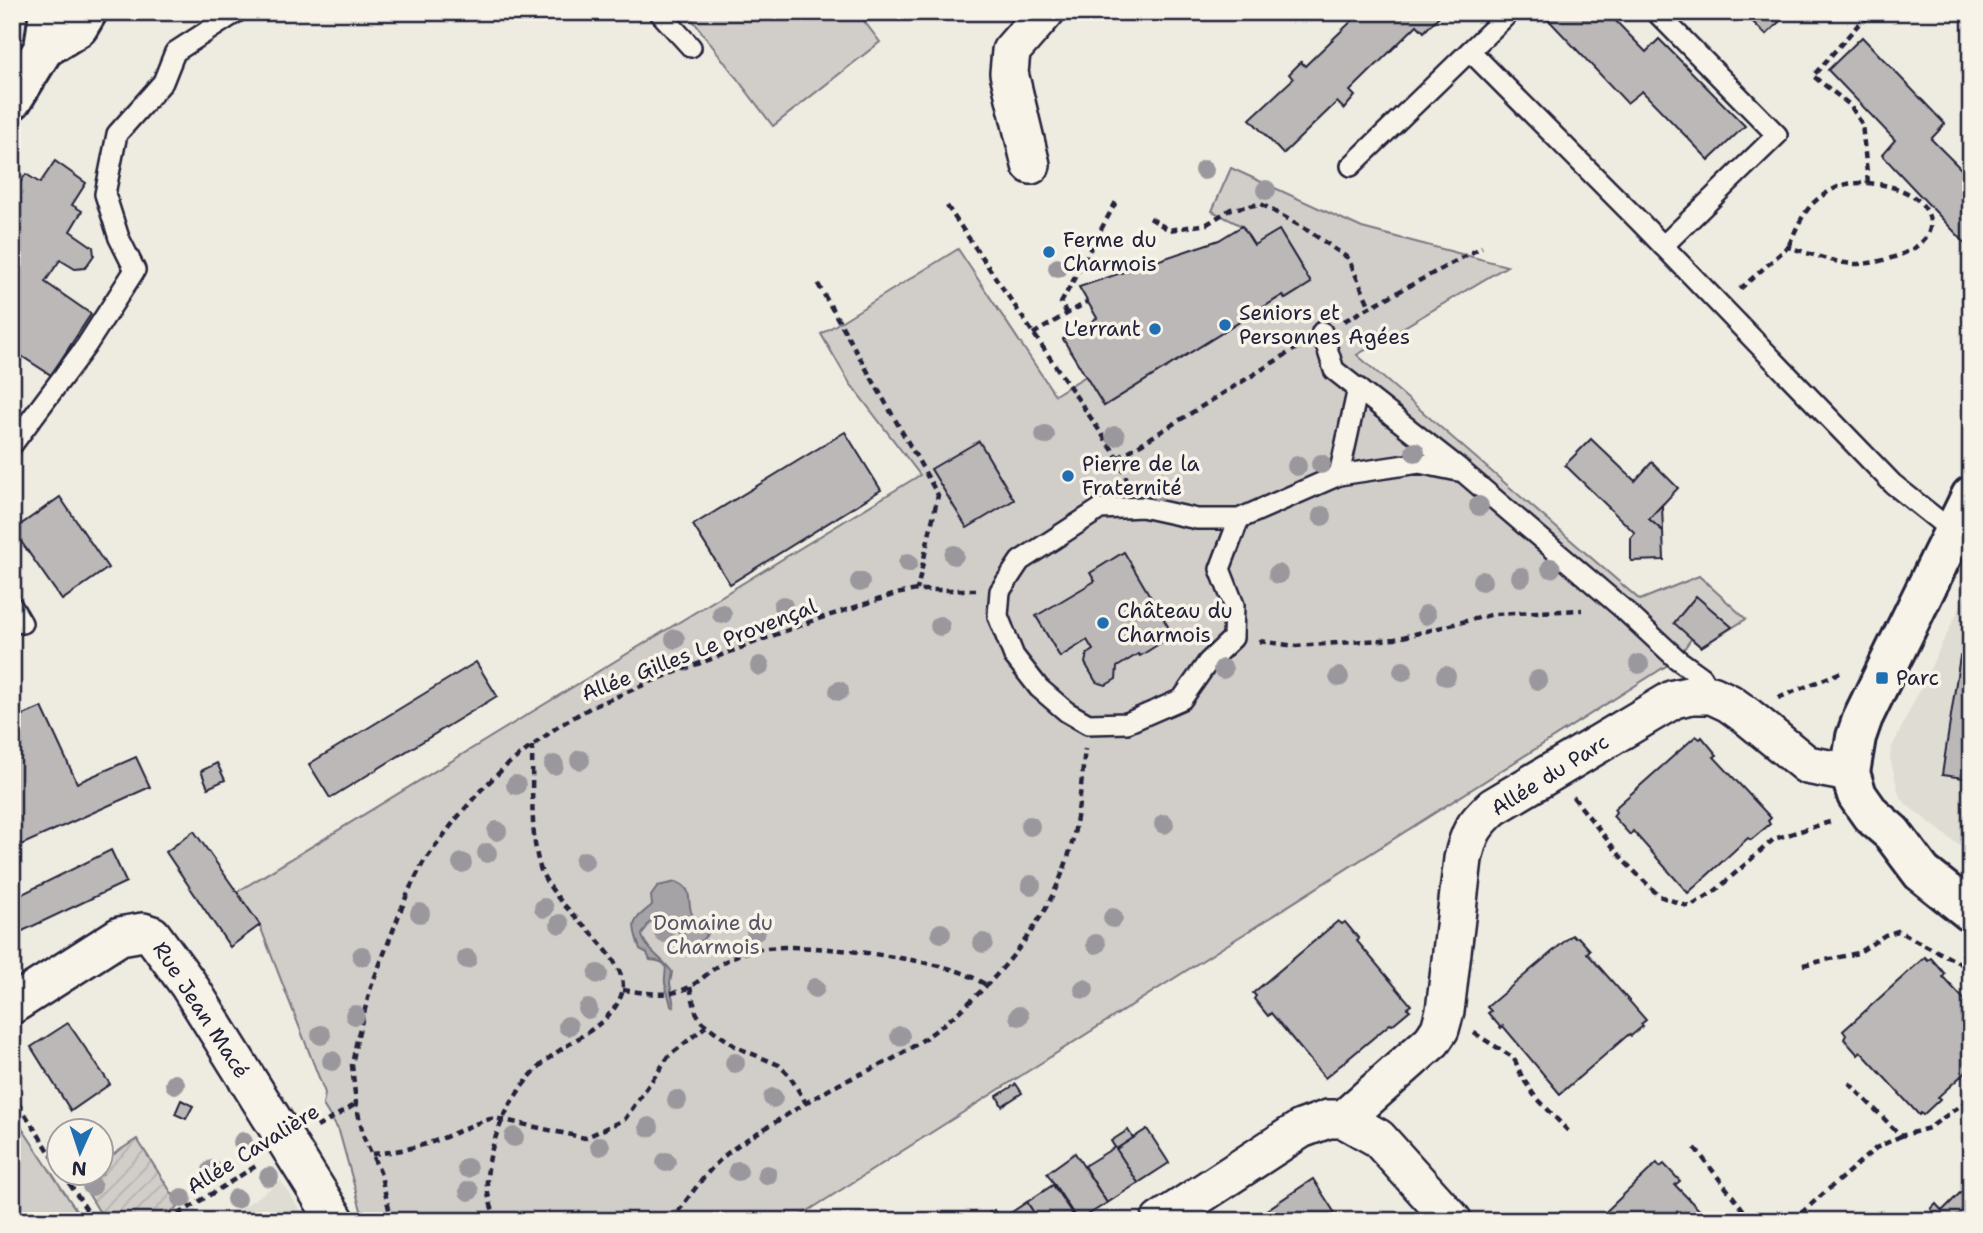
<svg xmlns="http://www.w3.org/2000/svg" width="1983" height="1233" font-family="'Shantell Sans',sans-serif">
<style>
.built{fill:#dfdcd4}
.park{fill:#d1cdc9;stroke:#7a7882;stroke-width:2}
.garden{fill:url(#garden-furrows);stroke:#7a7882;stroke-width:2}
.water{fill:#a6a3a6;stroke:#716f7b;stroke-width:2}
.building{fill:#bbb8b7;stroke:#22223b;stroke-width:2}
.lines{fill:none;stroke-linecap:round;stroke-linejoin:round}
.lane-casing{stroke:#22223b;stroke-width:24}
.street-casing{stroke:#22223b;stroke-width:42}
.secondary-casing{stroke:#22223b;stroke-width:44}
.path{stroke:#22223b;stroke-width:4.5;stroke-dasharray:7 5;stroke-linecap:butt}
.lane{stroke:#f7f3e8;stroke-width:19}
.street{stroke:#f7f3e8;stroke-width:37}
.secondary{stroke:#f7f3e8;stroke-width:38}
.tree{fill:#9b989d}
.poi-dot{fill:#1f6fb2;stroke:#f7f3e8;stroke-width:2.5}
.labels{text-anchor:middle;dominant-baseline:central;stroke-width:7;stroke-linejoin:round;paint-order:stroke}
.poi-label{font-size:21px;fill:#22223b;stroke:#f7f3e8;text-anchor:start}
.street-label{font-size:21px;fill:#22223b;stroke:#f7f3e8}
.park-label{font-size:21px;fill:#575566;stroke:#f7f3e8}
</style>
<defs>
<pattern id="garden-furrows" width="10" height="10" patternUnits="userSpaceOnUse" patternTransform="scale(1.75)"><rect width="10" height="10" fill="#d1cdc9"/><path d="M-1 1l2-2M0 10L10 0M9 11l2-2" fill="none" stroke="#b3b0ae"/></pattern>
</defs>
<rect width="100%" height="100%" fill="#eeebe1"/>
<filter id="ink" filterUnits="userSpaceOnUse"><feTurbulence type="fractalNoise" baseFrequency=".0143" numOctaves="2"/><feDisplacementMap in="SourceGraphic" scale="14" xChannelSelector="R" yChannelSelector="G"/><feConvolveMatrix kernelMatrix="1 2 1 2 8 2 1 2 1" color-interpolation-filters="sRGB"/></filter>
<g filter="url(#ink)">
<g class="built">
<path d="M1971,584V855L1907,805L1899,795L1890,757L1892,747Z"/>
<path d="M281,1181L307,1221H223Z"/>
</g>
<g class="park">
<path d="M698,12H857L880,42L773,126L691,18Z"/>
<path d="M1231,168L1362,228L1507,266L1357,355L1640,600L1699,576L1746,619L1701,647L1691,639L1677,659L792,1221H364L339,1131L323,1105L325,1093L260,926L237,892L920,475L849,382L821,334L958,249L1055,395L1086,376L1104,406L1283,295L1286,299L1311,283L1279,230L1254,245L1242,226L1212,211Z"/>
<path d="M12,1113L80,1216L73,1221H12Z"/>
</g>
<path class="garden" d="M137,1139L180,1206L157,1221H105L78,1177L84,1174H102V1162Z"/>
<path class="water" d="M676,882C696,889 685,903 693,916C696,921 703,924 707,927L709,932L699,944L693,945L684,942C674,923 673,913 649,923L642,935C645,949 664,960 672,972L670,983L674,1007L671,1006C670,999 666,990 665,983C663,971 674,962 650,960L647,953L640,949C630,921 632,922 652,905L651,896L658,886Z"/>
<g class="building">
<path d="M1361,12H1443L1424,32L1417,25L1350,91L1355,96L1344,109L1337,102L1283,154L1250,119L1293,79L1289,74L1301,62L1305,66Z"/>
<path d="M1547,12H1607L1646,52L1659,39L1745,126L1709,160L1642,91L1627,103L1544,15Z"/>
<path d="M1743,12H1789L1766,35Z"/>
<path d="M1862,37L1945,124L1931,139L1971,179V239L1966,244L1882,155L1895,140L1828,70Z"/>
<path d="M55,161L86,183L72,205L82,211L70,231L93,247L94,255L85,268L75,269L60,260L45,282L91,314L51,375L12,350V194L26,174L40,183Z"/>
<path d="M1242,226L1254,245L1279,230L1311,283L1285,299L1283,295L1104,406L1063,339L1097,318L1079,287L1219,240Z"/>
<path d="M845,432L881,490L730,584L693,525Z"/>
<path d="M1591,439L1635,481L1652,462L1678,488L1649,519L1663,531L1664,560L1631,561V538L1635,533L1565,465Z"/>
<path d="M979,441L1014,500L967,528L931,469Z"/>
<path d="M60,497L108,568L62,600L13,530Z"/>
<path d="M1662,505L1663,531L1649,519Z"/>
<path d="M1124,552L1173,635L1140,656L1138,654L1117,667L1116,679L1106,685L1096,682L1085,663L1087,654L1093,650L1087,640L1060,657L1036,616L1095,581L1090,573Z"/>
<path d="M1696,596L1732,627L1701,647L1674,623Z"/>
<path d="M1960,656L1971,657V779L1942,775Z"/>
<path d="M476,662L497,696L330,798L309,764Z"/>
<path d="M42,707L77,783L136,757L150,787L12,849V720Z"/>
<path d="M1696,736L1700,739L1702,737L1717,755L1714,757L1771,818L1768,821L1770,824L1751,840L1748,838L1688,893L1633,831L1630,835L1613,816L1616,812L1614,809Z"/>
<path d="M217,763L225,780L208,788L201,771Z"/>
<path d="M194,831L260,925L230,947L166,852Z"/>
<path d="M111,850L126,882L12,936V899Z"/>
<path d="M1338,921L1342,924L1345,922L1359,939L1357,941L1411,1005L1407,1008L1410,1010L1392,1025L1390,1024L1325,1078L1271,1013L1268,1016L1254,999L1256,996L1253,993Z"/>
<path d="M1572,935L1575,938L1578,937L1590,950L1587,953L1646,1020L1641,1024L1643,1026L1631,1036L1629,1034L1560,1094L1503,1026L1501,1028L1488,1013L1491,1011L1487,1007Z"/>
<path d="M1925,957L1928,960L1931,958L1945,974L1943,977L1971,1007V1067L1938,1097L1940,1099L1923,1115L1921,1113L1919,1115L1861,1052L1858,1055L1844,1039L1846,1035L1843,1031Z"/>
<path d="M68,1023L110,1084L71,1111L31,1047Z"/>
<path d="M1016,1084L1022,1093L1002,1106L997,1096Z"/>
<path d="M181,1100L193,1106L186,1119L175,1114Z"/>
<path d="M1147,1129L1169,1163L1138,1183L1116,1149Z"/>
<path d="M1128,1130L1133,1138L1116,1149L1111,1141Z"/>
<path d="M1115,1147L1138,1183L1107,1203L1084,1166Z"/>
<path d="M1075,1153L1107,1203L1078,1221L1047,1173Z"/>
<path d="M1657,1163L1660,1167L1664,1164L1680,1181L1675,1185L1710,1221H1596Z"/>
<path d="M1313,1179L1340,1221H1263L1259,1215Z"/>
<path d="M1053,1185L1077,1221H1039L1027,1202Z"/>
<path d="M1963,1190L1971,1198V1221H1935L1936,1215L1931,1209L1936,1204L1942,1211Z"/>
<path d="M1027,1202L1039,1221H1001L1000,1220Z"/>
<path d="M994,1210L1001,1221H977Z"/>
</g>
<g class="lines">
<g class="lane-casing">
<g id="lane">
<path d="M659,12L691,47"/>
<path d="M1656,12L1777,135L1663,246"/>
<path d="M1470,51L1641,223L1893,484L1953,532"/>
<path d="M1351,166L1510,12"/>
<path d="M1322,332L1334,370L1460,469"/>
<path d="M12,445L86,346L135,270L119,238L105,194L117,134L163,82L175,52L237,12"/>
<path d="M1339,475L1358,388"/>
<path d="M1239,519L1220,569L1234,605L1233,638L1208,662L1182,699L1127,723L1088,724L1067,712L1039,688L1014,656L998,616L1000,591L1020,561L1100,509L1142,507L1197,519H1239L1339,475L1419,463L1463,472L1622,608L1677,659L1702,677L1712,695"/>
<path d="M12,606L22,623"/>
</g>
</g>
<g class="street-casing">
<g id="street">
<path d="M1031,165L1009,73L1011,51L1045,12"/>
<path d="M12,1005L120,936L143,932L152,935L188,984L336,1221"/>
<path d="M1344,1119L1432,1041L1440,1029L1445,1011L1463,859C1469,833 1473,825 1493,807L1674,699L1692,695H1712L1729,703L1747,716L1807,765L1850,773"/>
<path d="M1160,1221L1301,1129L1328,1119H1344L1378,1138L1453,1221"/>
</g>
</g>
<g class="secondary-casing">
<g id="secondary">
<path d="M44,48L78,27L87,12"/>
<path d="M12,100L44,48L49,12"/>
<path d="M1971,496L1863,717L1856,737L1850,773L1857,795L1871,815L1892,833L1922,873L1971,912"/>
</g>
</g>
<g class="path">
<path d="M1868,183L1862,124L1850,105L1813,76L1858,25L1876,12"/>
<path d="M947,206L1118,458L1128,482"/>
<path d="M1150,218L1169,230L1207,224L1231,209L1261,204L1304,228L1348,258L1370,307"/>
<path d="M818,284L938,495L917,590"/>
<path d="M1740,289L1788,247C1809,253 1833,263 1856,264C1880,264 1943,249 1928,214C1917,187 1873,180 1847,184C1839,185 1826,193 1819,198C1803,210 1796,230 1788,247"/>
<path d="M1067,314L1061,303L1117,200"/>
<path d="M1344,321L1482,247"/>
<path d="M1033,334L1087,302"/>
<path d="M1118,458L1300,346"/>
<path d="M1259,641L1296,646L1395,639L1494,614L1582,610"/>
<path d="M1778,698L1844,671"/>
<path d="M1573,797L1625,862L1659,896L1690,907L1715,891L1774,839L1833,821"/>
<path d="M1803,965L1858,953L1885,935L1898,931L1971,969"/>
<path d="M690,987L696,1012L702,1022L736,1047L779,1065L789,1075L806,1103"/>
<path d="M623,990C640,992 659,996 676,992C695,988 706,973 721,964C731,957 744,952 756,950C794,940 925,958 963,973C971,976 979,981 987,985"/>
<path d="M1474,1033L1514,1058L1522,1077L1534,1095L1571,1134"/>
<path d="M1849,1083L1901,1136L1929,1128L1971,1098"/>
<path d="M12,1094L60,1168"/>
<path d="M317,1127L356,1104"/>
<path d="M1695,1148L1752,1221"/>
<path d="M372,1154C392,1152 412,1149 432,1142C454,1135 473,1122 495,1118L585,1138L625,1119L669,1056L706,1026"/>
<path d="M63,1174L94,1221"/>
<path d="M168,1221L259,1164"/>
<path d="M392,1221L380,1172L364,1138L356,1104L352,1065L357,1039L371,987L408,892L423,863L456,819L481,790L507,765L560,725L590,708L655,680L812,621L896,594L917,590H976"/>
<path d="M496,1221C492,1207 486,1194 487,1179C489,1137 515,1085 548,1059C572,1039 612,1025 622,993C631,962 572,918 556,895C551,888 545,880 542,873C529,840 533,782 532,746"/>
<path d="M671,1221C687,1200 702,1177 721,1159C737,1144 756,1134 774,1123C798,1108 822,1092 848,1080C862,1073 877,1067 891,1060C965,1018 1044,938 1069,854C1079,820 1081,784 1085,749"/>
<path d="M1792,1221L1876,1148L1901,1136"/>
</g>
<use href="#lane" class="lane"/>
<use href="#street" class="street"/>
<use href="#secondary" class="secondary"/>
</g>
<g class="tree">
<circle cx="1204" cy="170" r="10"/>
<circle cx="1266" cy="190" r="10"/>
<circle cx="1058" cy="268" r="10"/>
<circle cx="1045" cy="435" r="10"/>
<circle cx="1115" cy="436" r="10"/>
<circle cx="1415" cy="452" r="10"/>
<circle cx="1321" cy="464" r="10"/>
<circle cx="1297" cy="466" r="10"/>
<circle cx="1159" cy="491" r="10"/>
<circle cx="1479" cy="506" r="10"/>
<circle cx="1322" cy="516" r="10"/>
<circle cx="954" cy="555" r="10"/>
<circle cx="908" cy="563" r="10"/>
<circle cx="1551" cy="568" r="10"/>
<circle cx="1278" cy="574" r="10"/>
<circle cx="1521" cy="577" r="10"/>
<circle cx="1482" cy="581" r="10"/>
<circle cx="860" cy="582" r="10"/>
<circle cx="783" cy="606" r="10"/>
<circle cx="722" cy="614" r="10"/>
<circle cx="1426" cy="615" r="10"/>
<circle cx="940" cy="626" r="10"/>
<circle cx="675" cy="639" r="10"/>
<circle cx="1639" cy="664" r="10"/>
<circle cx="760" cy="666" r="10"/>
<circle cx="1223" cy="669" r="10"/>
<circle cx="1403" cy="671" r="10"/>
<circle cx="1446" cy="676" r="10"/>
<circle cx="1339" cy="677" r="10"/>
<circle cx="1538" cy="680" r="10"/>
<circle cx="839" cy="691" r="10"/>
<circle cx="580" cy="760" r="10"/>
<circle cx="554" cy="765" r="10"/>
<circle cx="516" cy="785" r="10"/>
<circle cx="1164" cy="824" r="10"/>
<circle cx="1030" cy="826" r="10"/>
<circle cx="497" cy="831" r="10"/>
<circle cx="487" cy="853" r="10"/>
<circle cx="584" cy="861" r="10"/>
<circle cx="462" cy="863" r="10"/>
<circle cx="1031" cy="885" r="10"/>
<circle cx="544" cy="908" r="10"/>
<circle cx="420" cy="913" r="10"/>
<circle cx="1113" cy="918" r="10"/>
<circle cx="560" cy="924" r="10"/>
<circle cx="756" cy="931" r="10"/>
<circle cx="664" cy="933" r="10"/>
<circle cx="941" cy="933" r="10"/>
<circle cx="983" cy="943" r="10"/>
<circle cx="1096" cy="944" r="10"/>
<circle cx="362" cy="956" r="10"/>
<circle cx="467" cy="959" r="10"/>
<circle cx="598" cy="974" r="10"/>
<circle cx="815" cy="988" r="10"/>
<circle cx="1084" cy="989" r="10"/>
<circle cx="588" cy="1009" r="10"/>
<circle cx="355" cy="1015" r="10"/>
<circle cx="1019" cy="1016" r="10"/>
<circle cx="568" cy="1026" r="10"/>
<circle cx="321" cy="1035" r="10"/>
<circle cx="900" cy="1036" r="10"/>
<circle cx="332" cy="1061" r="10"/>
<circle cx="735" cy="1063" r="10"/>
<circle cx="175" cy="1084" r="10"/>
<circle cx="773" cy="1098" r="10"/>
<circle cx="677" cy="1100" r="10"/>
<circle cx="649" cy="1127" r="10"/>
<circle cx="514" cy="1137" r="10"/>
<circle cx="243" cy="1142" r="10"/>
<circle cx="600" cy="1146" r="10"/>
<circle cx="666" cy="1162" r="10"/>
<circle cx="467" cy="1168" r="10"/>
<circle cx="212" cy="1170" r="10"/>
<circle cx="738" cy="1171" r="10"/>
<circle cx="767" cy="1175" r="10"/>
<circle cx="269" cy="1177" r="10"/>
<circle cx="92" cy="1186" r="10"/>
<circle cx="469" cy="1191" r="10"/>
<circle cx="182" cy="1198" r="10"/>
<circle cx="236" cy="1199" r="10"/>
</g>
</g>
<g class="poi-dot">
<circle cx="1049" cy="252" r="7"/>
<circle cx="1225" cy="325" r="7"/>
<circle cx="1155" cy="329" r="7"/>
<circle cx="1068" cy="476" r="7"/>
<circle cx="1103" cy="623" r="7"/>
<rect x="1875" y="671" width="14" height="14" rx="3.5"/>
</g>
<g class="labels">
<g class="poi-label">
<text x="1063" y="240">Ferme du<tspan x="1063" dy="24">Charmois</tspan></text>
<text x="1239" y="313">Seniors et<tspan x="1239" dy="24">Personnes Agées</tspan></text>
<text x="1141" y="329" text-anchor="end">L'errant</text>
<text x="1082" y="464">Pierre de la<tspan x="1082" dy="24">Fraternité</tspan></text>
<text x="1117" y="611">Château du<tspan x="1117" dy="24">Charmois</tspan></text>
<text x="1896" y="678">Parc</text>
</g>
<g class="street-label">
<text transform="translate(699 650) rotate(-21)">Allée Gilles Le Provençal</text>
<text transform="translate(1550 775) rotate(-32)">Allée du Parc</text>
<text transform="translate(201 1010) rotate(57)">Rue Jean Macé</text>
<text transform="translate(253 1149) rotate(-32)">Allée Cavalière</text>
</g>
<g class="park-label">
<text x="713" y="923">Domaine du<tspan x="713" dy="24">Charmois</tspan></text>
</g>
</g>
<rect width="1983" height="1233" fill="none" stroke="#f7f3e8" stroke-width="42"/>
<rect x="21" y="21" width="1941" height="1191" fill="none" stroke="#22223b" stroke-width="2.5" filter="url(#ink)"/>
<g transform="translate(80 1152) rotate(183)"><circle r="33" fill="#f7f3e8" stroke="#a29fa3" stroke-width="2"/>
<path d="M0-5L12 26L0 18L-12 26Z" fill="#1f6fb2"/>
<text y="-10" font-size="19" font-weight="bold" text-anchor="middle" fill="#22223b">N</text>
</g>
</svg>
